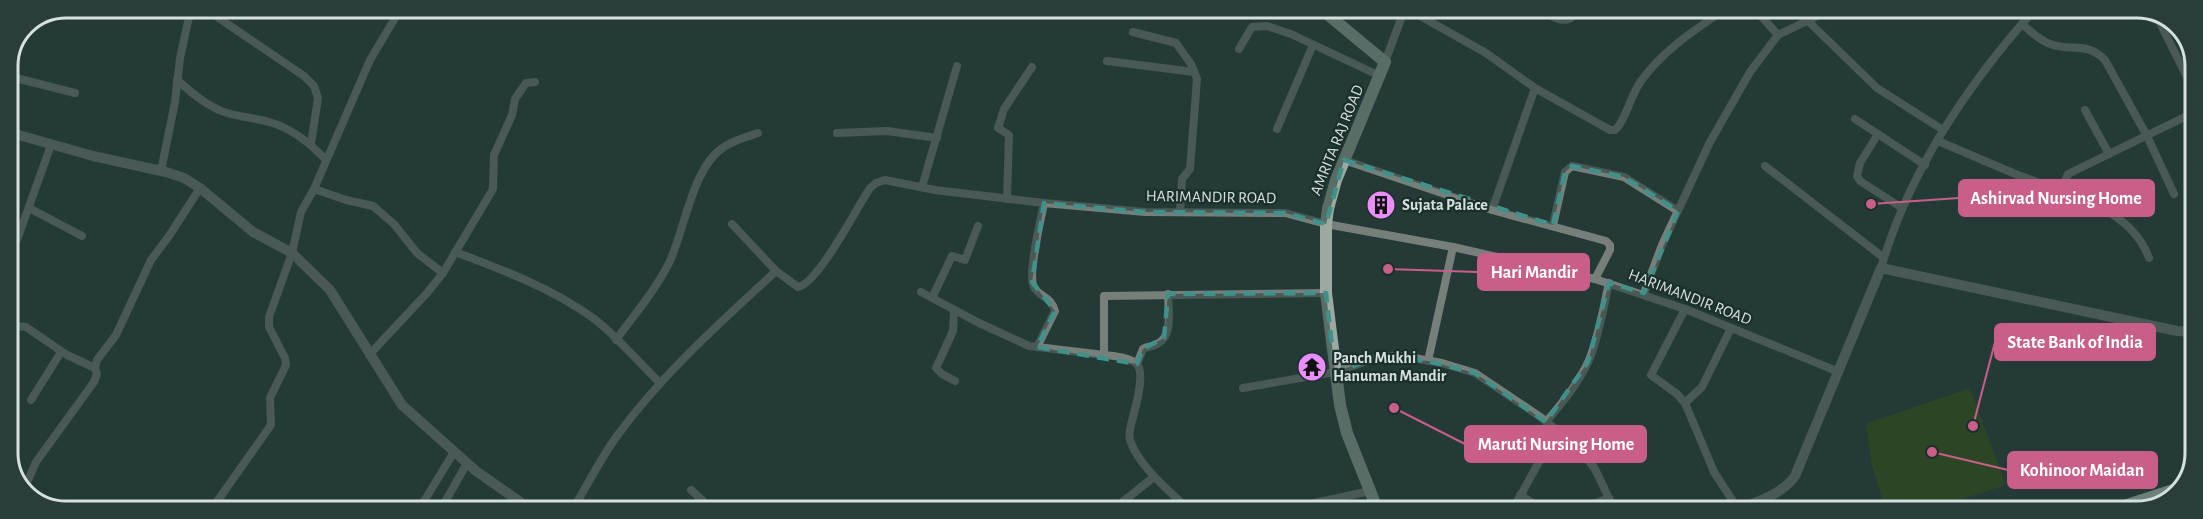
<svg xmlns="http://www.w3.org/2000/svg" width="2203" height="519" font-family="'Alegreya Sans',sans-serif">
<style>
.green{fill:#355411}
.lines{fill:none;stroke-linecap:round;stroke-linejoin:round}
.minor{stroke:#777f7a;stroke-width:8}
.tertiary{stroke:#777f7a;stroke-width:10}
.secondary{stroke:#9ca9a1;stroke-width:12}
.trunk{stroke:#c6d8cc;stroke-width:14}
.marked{fill:none;stroke:#40918a;stroke-width:4.5;stroke-dasharray:12 8;stroke-linejoin:round}
.labels{text-anchor:middle;dominant-baseline:central;stroke-width:4.5;stroke-linejoin:round;paint-order:stroke}
.street-label{font-size:16px;fill:#d5e1df;stroke:#1b2f2d}
.poi-label{font-size:16px;font-weight:bold;fill:#d5e1df;stroke:#1b2f2d;text-anchor:start}
.rim{fill:none;stroke:#d5e1df;stroke-width:3}
.leader{fill:none;stroke:#c95e89;stroke-width:2}
.callout-dot{fill:#c95e89;stroke:#1b2f2d;stroke-width:2}
.callout{fill:#c95e89;stroke:#c95e89;stroke-width:2}
.callout-label{font-size:18px;text-anchor:middle;font-weight:bold;fill:#fff}
</style>
<rect width="100%" height="100%" fill="#253a37"/>
<path class="green" d="M1970,388L2006,485L1925,511H1886L1872,465L1866,424Z"/>
<g class="lines">
<g class="minor">
<path d="M204,8L304,76L314,86L318,98L311,144"/>
<path d="M1406,8L1486,53L1535,88L1610,130H1615C1625,122 1631,94 1641,81C1663,50 1696,29 1727,8"/>
<path d="M1538,8C1551,17 1570,29 1578,8"/>
<path d="M1754,8L1778,35"/>
<path d="M2155,13L2195,93"/>
<path d="M1807,20L1877,88L1943,130"/>
<path d="M2022,24C2030,31 2039,40 2050,44C2071,52 2087,41 2105,60L2147,136L2174,194"/>
<path d="M1133,32L1176,43L1191,64L1197,79L1190,169L1182,179L1180,212"/>
<path d="M1239,49L1252,27L1267,26L1291,34L1380,76"/>
<path d="M1107,61L1194,72"/>
<path d="M1385,62L1405,8"/>
<path d="M8,76L75,93"/>
<path d="M177,80C190,91 203,103 219,110C234,117 252,117 269,122C292,128 310,143 326,160"/>
<path d="M2085,110L2109,154"/>
<path d="M1855,119L1925,165"/>
<path d="M1277,129L1313,45"/>
<path d="M837,133L887,131L937,138"/>
<path d="M1878,134L1860,163L1857,176L1860,181L1902,208"/>
<path d="M1938,141C1964,152 1991,164 2018,175C2064,193 2130,206 2149,258"/>
<path d="M1344,160L1492,210L1606,241L1610,245V250L1595,279"/>
<path d="M1765,166L1884,258"/>
<path d="M161,171L175,102L180,58L191,8"/>
<path d="M922,187L957,66"/>
<path d="M314,189L346,200L373,206L394,224L417,253L443,273"/>
<path d="M2061,191L2068,174L2195,112"/>
<path d="M1007,199L1009,135L998,128L1004,109L1032,67"/>
<path d="M29,208L82,236"/>
<path d="M1492,210L1535,88"/>
<path d="M732,224L776,271L798,287C818,284 857,207 870,188L876,183L885,180L935,190L1044,203L1145,212L1285,213L1326,224L1453,247L1595,279L1685,309L1839,372"/>
<path d="M1553,225L1565,172L1572,166L1624,177L1678,211"/>
<path d="M17,240L51,145"/>
<path d="M455,252C503,270 552,288 593,318C615,334 640,364 660,383"/>
<path d="M1881,268C1909,171 1968,84 2035,9"/>
<path d="M921,292L979,323L1029,346L1104,355V296L1326,293"/>
<path d="M1644,293L1662,245L1710,142L1750,72L1778,35L1832,9"/>
<path d="M932,298L952,256L965,260L978,226"/>
<path d="M1685,309L1651,375L1677,394L1685,403L1714,472L1738,509"/>
<path d="M954,310L953,331L936,368L942,374L955,381"/>
<path d="M8,340L17,326L26,327L67,355L95,368"/>
<path d="M616,340C634,315 655,291 669,263C685,230 692,167 724,147C734,140 747,137 758,133"/>
<path d="M1037,347L1055,311C1051,296 1039,297 1034,287C1027,275 1041,219 1044,203"/>
<path d="M369,355L427,293L443,273L493,189L494,155L512,115L515,99L526,83L535,82"/>
<path d="M1104,355C1114,356 1128,357 1136,363C1146,372 1136,405 1133,417C1131,425 1128,432 1130,440C1138,466 1171,492 1190,511"/>
<path d="M1428,361L1453,247"/>
<path d="M1137,364L1143,349C1148,346 1152,347 1157,344C1174,336 1168,309 1168,294"/>
<path d="M1243,388L1335,372L1379,357L1403,356L1442,363L1475,373L1539,416L1578,447L1595,469L1615,511"/>
<path d="M31,400L61,352"/>
<path d="M1685,403L1702,387L1731,328"/>
<path d="M1546,422C1562,403 1579,383 1589,360C1599,336 1603,309 1609,283"/>
<path d="M691,490L714,511"/>
<path d="M23,492L36,462L94,382L97,374L95,368L97,360L116,335L151,260L169,236L200,188"/>
<path d="M1520,495L1545,511"/>
<path d="M1757,501L1760,511"/>
<path d="M211,510L271,425L270,398L286,365L285,358L269,327V317L292,253L301,212L314,189L370,60L401,8"/>
<path d="M418,511L454,452"/>
<path d="M440,511L467,463"/>
<path d="M572,511C587,486 600,459 617,436C662,374 720,323 776,271"/>
<path d="M1111,511L1154,477"/>
<path d="M1293,511L1301,506L1370,491"/>
<path d="M1512,511L1557,429"/>
<path d="M1576,511L1609,498"/>
</g>
<g class="tertiary">
<path d="M8,132L93,156L166,172L184,178L200,188L253,232L292,253L330,290L402,405L476,471L533,511"/>
<path d="M1733,511C1754,503 1782,495 1795,476L1881,268L2177,331L2195,332"/>
</g>
<path class="secondary" d="M1320,8L1385,62L1336,180L1328,209L1326,224V293L1340,405L1347,433L1378,511"/>
<path class="trunk" d="M2112,511L2180,489"/>
</g>
<path d="M0 0H2203V519H0ZM1344,160L1553,225L1565,172L1572,166L1624,177L1678,211L1644,293L1609,283L1588,362L1546,422L1475,373L1428,361L1379,357L1335,372L1326,293L1168,294L1164,338L1143,349L1137,364L1037,347L1055,311L1032,282L1044,203L1145,212L1285,213L1326,224Z" fill="#253a37" fill-opacity=".55" fill-rule="evenodd"/>
<path class="marked" d="M1344,160L1553,225L1565,172L1572,166L1624,177L1678,211L1644,293L1609,283L1588,362L1546,422L1475,373L1428,361L1379,357L1335,372L1326,293L1168,294L1164,338L1143,349L1137,364L1037,347L1055,311L1032,282L1044,203L1145,212L1285,213L1326,224Z"/>
<defs>
<g id="building-disc" transform="scale(1.5)"><circle r="9.5" fill="#eb8dfc" stroke="#1b2f2d"/><path d="M-4-6H4V6H1V3H-1V6H-4ZM-2.5-4.3h1.7v1.8h-1.7ZM.8-4.3h1.7v1.8H.8ZM-2.5-1h1.7V.8h-1.7ZM.8-1h1.7V.8H.8Z" fill="#111"/></g>
<g id="temple-disc" transform="scale(1.5)"><circle r="9.5" fill="#eb8dfc" stroke="#1b2f2d"/><path d="M0-6L5-2H3V0L6.5 2.5H4V6H1.5V3h-3V6H-4V2.5H-6.5L-3 0V-2H-5Z" fill="#111"/></g>
</defs>
<g fill-rule="evenodd">
<use href="#building-disc" x="1381" y="205"/>
<use href="#temple-disc" x="1312" y="367"/>
</g>
<g class="labels">
<g class="street-label">
<text transform="translate(1337 140) rotate(-68)">AMRITA RAJ ROAD</text>
<text transform="translate(1211 197) rotate(1)">HARIMANDIR ROAD</text>
<text transform="translate(1690 297) rotate(21)">HARIMANDIR ROAD</text>
</g>
<g class="poi-label">
<text x="1402" y="205">Sujata Palace</text>
<text x="1333" y="358">Panch Mukhi<tspan x="1333" dy="18">Hanuman Mandir</tspan></text>
</g>
</g>
<path d="M0 0H2203V519H0ZM66 18H2137A48 48 0 0 1 2185 66V453A48 48 0 0 1 2137 501H66A48 48 0 0 1 18 453V66A48 48 0 0 1 66 18Z" fill="#2a3d3b" fill-rule="evenodd"/>
<path class="rim" d="M66 18H2137A48 48 0 0 1 2185 66V453A48 48 0 0 1 2137 501H66A48 48 0 0 1 18 453V66A48 48 0 0 1 66 18Z"/>
<path class="leader" d="M1871 204L1959 198M1388 269L1478 272M1973 426L1995 342M1394 408L1465 444M1932 452L2008 470"/>
<g class="callout-dot">
<circle cx="1871" cy="204" r="6"/>
<circle cx="1388" cy="269" r="6"/>
<circle cx="1973" cy="426" r="6"/>
<circle cx="1394" cy="408" r="6"/>
<circle cx="1932" cy="452" r="6"/>
</g>
<g class="callout">
<rect x="1959" y="180" width="195" height="36" rx="6"/>
<rect x="1478" y="254" width="111" height="36" rx="6"/>
<rect x="1995" y="324" width="160" height="36" rx="6"/>
<rect x="1465" y="426" width="181" height="36" rx="6"/>
<rect x="2008" y="452" width="149" height="36" rx="6"/>
</g>
<g class="callout-label">
<text x="2056" y="204">Ashirvad Nursing Home</text>
<text x="1534" y="278">Hari Mandir</text>
<text x="2075" y="348">State Bank of India</text>
<text x="1556" y="450">Maruti Nursing Home</text>
<text x="2082" y="476">Kohinoor Maidan</text>
</g>
</svg>
